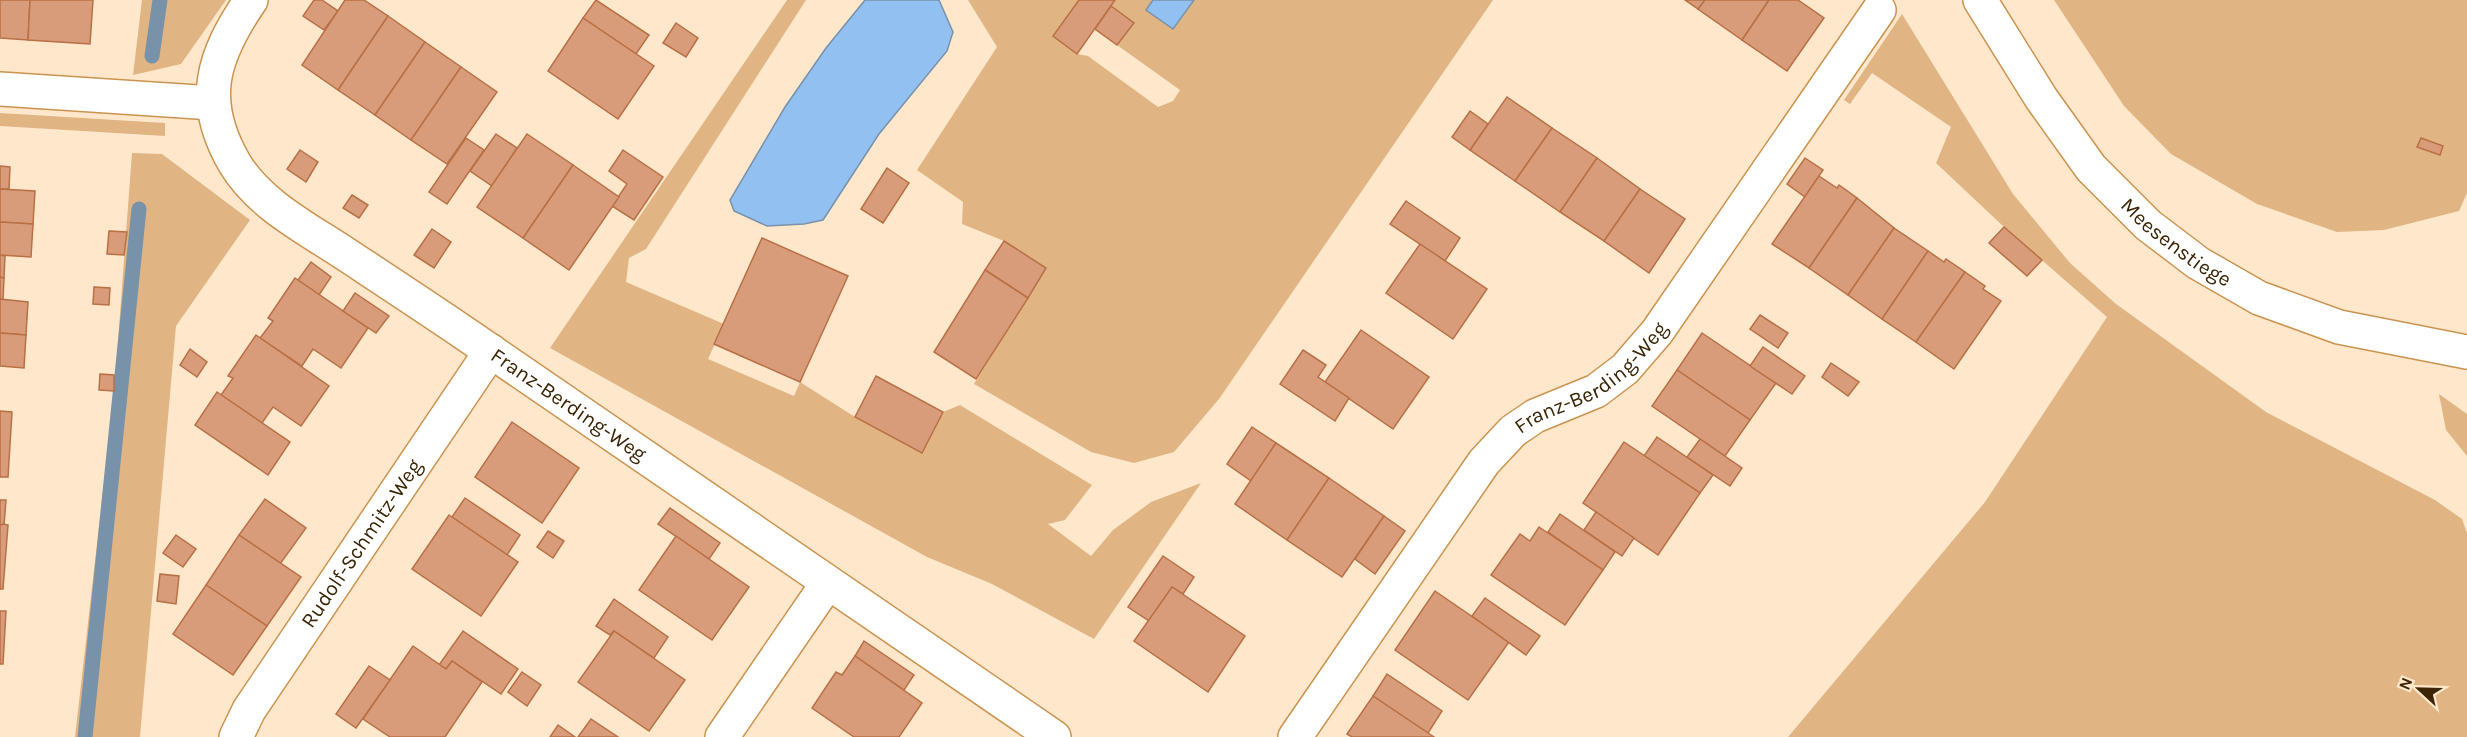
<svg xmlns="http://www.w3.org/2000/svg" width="2467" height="737" font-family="Karla,sans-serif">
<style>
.green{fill:#e0b583}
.water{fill:#92c0f1;stroke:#7892aa;stroke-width:1.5}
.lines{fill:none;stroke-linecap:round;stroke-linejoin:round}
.stream{stroke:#7892aa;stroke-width:15}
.building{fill:#d89c7a;stroke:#b97045;stroke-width:1.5}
.street-casing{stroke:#cb934e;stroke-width:36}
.secondary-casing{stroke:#cb934e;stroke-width:36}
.street{stroke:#fff;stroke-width:33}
.secondary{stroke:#fff;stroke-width:33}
.labels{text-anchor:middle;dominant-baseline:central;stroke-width:5;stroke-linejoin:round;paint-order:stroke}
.street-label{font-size:21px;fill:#3b2506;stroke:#ffe7cc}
</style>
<rect width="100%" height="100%" fill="#ffe7cc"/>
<g class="green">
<path d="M142,0H226L181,64L133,75Z"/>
<path d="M787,0H806L646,249L629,258L626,282L724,324L708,359L794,396L800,382L855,417L921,453L943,412L960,405L1092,485L1065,520L1048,524L1091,556L1113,530L1151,502L1201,483L1094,639L992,584L927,557L550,348Z"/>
<path d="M968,0H1079L1053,36L1077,54L1088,56L1158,107L1173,101L1180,90L1117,45L1133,23L1111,6L1115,0H1493L1219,399L1174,452L1134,463L1091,452L974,384L1046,268L1004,241L962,224L963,202L917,170L997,47Z"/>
<path d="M2054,0H2467V193L2459,211L2384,230L2337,232L2257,204L2171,154L2124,106Z"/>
<path d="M1902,14L2013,194L2070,263L2116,304L2266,412L2435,500L2462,519L2467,533V737H1788L1985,502L2107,317L2004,227L1936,163L1951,127L1872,73L1850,104L1844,100Z"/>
<path d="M0,113L165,123V136L0,126Z"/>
<path d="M132,153L162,154L250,220L176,326L140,737H75L114,394Z"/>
<path d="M2439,394L2467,414V456L2446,430Z"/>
</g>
<g class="water">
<path d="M865,0H939L953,32L947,51L879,134L823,220L804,224L767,226L734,211L730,200L785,107L826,48Z"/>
<path d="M1153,0H1194L1173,29L1146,10Z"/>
</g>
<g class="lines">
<g class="stream">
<path d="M152,56L160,0"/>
<path d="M85,737L139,209"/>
</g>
</g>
<g class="building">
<path d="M0,0H30L28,40L0,38Z"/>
<path d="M30,0H93L90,44L28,40Z"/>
<path d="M314,0H322L338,11L324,30L303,16Z"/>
<path d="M345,0H364L388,16L338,90L302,65Z"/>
<path d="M596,0L649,35L636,54L583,18Z"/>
<path d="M1079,0H1115L1077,54L1053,36Z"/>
<path d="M1685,0H1705L1698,9Z"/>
<path d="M1705,0H1769L1742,40L1698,9Z"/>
<path d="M1769,0H1798L1824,18L1787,71L1742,40Z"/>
<path d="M1111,6L1134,23L1117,45L1095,29Z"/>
<path d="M388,16L425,42L375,115L338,90Z"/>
<path d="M583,18L654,66L618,119L548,71Z"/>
<path d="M676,23L698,38L686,57L663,43Z"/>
<path d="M425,42L461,67L411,140L375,115Z"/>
<path d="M461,67L497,92L447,164L411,140Z"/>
<path d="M1507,97L1552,128L1515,181L1470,150Z"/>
<path d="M1470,111L1488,124L1470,150L1452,137Z"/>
<path d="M1552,128L1597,158L1560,212L1515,181Z"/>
<path d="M496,134L517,148L492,186L470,171Z"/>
<path d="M527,134L573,165L523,238L477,207Z"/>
<path d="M466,138L484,150L447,204L429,192Z"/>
<path d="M2421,138L2443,146L2440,155L2417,147Z"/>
<path d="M300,150L318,162L306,182L287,169Z"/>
<path d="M623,150L663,177L634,220L612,206L627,184L609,171Z"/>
<path d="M1597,158L1640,189L1604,241L1560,212Z"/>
<path d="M1805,158L1823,170L1805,197L1787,184Z"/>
<path d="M573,165L619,197L569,270L523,238Z"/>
<path d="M0,166L10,167L9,189H0Z"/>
<path d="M887,168L909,183L883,223L861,209Z"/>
<path d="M1819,176L1837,188L1839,185L1857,198L1809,268L1772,244Z"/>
<path d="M0,189L35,191L33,224L0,222Z"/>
<path d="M1640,189L1685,219L1649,273L1604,241Z"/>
<path d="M352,195L368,205L359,218L343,208Z"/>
<path d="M1857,198L1894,228L1848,295L1809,268Z"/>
<path d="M1406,201L1460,238L1445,261L1390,224Z"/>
<path d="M0,222L33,224L31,257L0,255Z"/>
<path d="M2004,227L2042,260L2027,276L1989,243Z"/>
<path d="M1894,228L1928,251L1882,319L1848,295Z"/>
<path d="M432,229L451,242L434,268L414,255Z"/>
<path d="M109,231L127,232L124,255L107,254Z"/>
<path d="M762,238L848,276L800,382L714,344Z"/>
<path d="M1004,241L1046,268L1028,298L985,270Z"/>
<path d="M1420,244L1487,289L1453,339L1386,293Z"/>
<path d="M1928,251L1944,262L1946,259L1965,272L1916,342L1882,319Z"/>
<path d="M0,255L5,256L4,278L0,277Z"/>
<path d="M311,262L331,277L319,295L298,280Z"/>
<path d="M985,270L1028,298L976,379L934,352Z"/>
<path d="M1965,272L1985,286L1983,289L2001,301L1954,369L1916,342Z"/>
<path d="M0,277L4,278L3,300L0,299Z"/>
<path d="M295,278L368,328L341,368L313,349L302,366L260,338L273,321L268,318Z"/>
<path d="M94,287L110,288L109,305L93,304Z"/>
<path d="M355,293L389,316L376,333L343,311Z"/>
<path d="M0,299L28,302L26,335L0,333Z"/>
<path d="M1760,315L1788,333L1778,348L1750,329Z"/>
<path d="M1361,330L1429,377L1393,429L1325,382Z"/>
<path d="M0,333L26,335L24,368L0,366Z"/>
<path d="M1702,333L1776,383L1750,420L1677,370Z"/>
<path d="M256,335L329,386L301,426L273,407L262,423L221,395L233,378L228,376Z"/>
<path d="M1763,347L1805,376L1792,394L1750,366Z"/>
<path d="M190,349L207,362L197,377L180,365Z"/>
<path d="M1303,350L1326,365L1318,377L1349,398L1335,421L1280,384Z"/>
<path d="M1831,363L1859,382L1848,396L1822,377Z"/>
<path d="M1677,370L1750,420L1725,456L1652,406Z"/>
<path d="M100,374L114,375V391L99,390Z"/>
<path d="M876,376L943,412L922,453L855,417Z"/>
<path d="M217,392L290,442L268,475L195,425Z"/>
<path d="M0,411L12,412L8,477H0Z"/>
<path d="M512,422L579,468L542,523L475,477Z"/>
<path d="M1252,427L1276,443L1251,481L1227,464Z"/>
<path d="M1657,437L1713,475L1700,493L1644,456Z"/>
<path d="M1700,439L1742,468L1730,486L1687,457Z"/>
<path d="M1624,442L1700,493L1658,555L1583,503Z"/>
<path d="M1276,443L1329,478L1287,540L1235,504Z"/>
<path d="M1329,478L1384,516L1342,577L1287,540Z"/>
<path d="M465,498L520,535L507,555L452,517Z"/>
<path d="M265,499L306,528L280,564L239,535Z"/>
<path d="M0,500H6L4,525H0Z"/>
<path d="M670,508L720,543L709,559L658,524Z"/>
<path d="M1596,512L1634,538L1622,556L1584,530Z"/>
<path d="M1560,514L1615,552L1603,570L1548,532Z"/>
<path d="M449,515L518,562L481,616L412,569Z"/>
<path d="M1384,516L1405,531L1375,574L1355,559Z"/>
<path d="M4,524L8,525L3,589H0V525Z"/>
<path d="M1539,527L1603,570L1565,625L1491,575L1520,534L1530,541Z"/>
<path d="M548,531L564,541L553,558L537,547Z"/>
<path d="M176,535L196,549L183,567L163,553Z"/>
<path d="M239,535L301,577L267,626L206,585Z"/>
<path d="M676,536L749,587L712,640L639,590Z"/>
<path d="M1163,556L1194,577L1183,594L1172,587L1149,621L1128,607Z"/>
<path d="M160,574L179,576L176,604L157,601Z"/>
<path d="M206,585L267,626L233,675L173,634Z"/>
<path d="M1172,587L1245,636L1208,692L1134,641Z"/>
<path d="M1435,591L1509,642L1468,700L1395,650Z"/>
<path d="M1485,598L1540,636L1526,655L1472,616Z"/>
<path d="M614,599L668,637L654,658L614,631L610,635L596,626Z"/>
<path d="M0,611H6L3,664H0Z"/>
<path d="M463,631L518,669L501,694L452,661L446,669L439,665Z"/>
<path d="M614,631L685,680L649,731L578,682Z"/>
<path d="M864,641L914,675L904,690L855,656Z"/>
<path d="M413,646L446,669L452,661L482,682L445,737H390L363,719Z"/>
<path d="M855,656L922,703L899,737H854L812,708L836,672L842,675Z"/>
<path d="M369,666L390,680L356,728L336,714Z"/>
<path d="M522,672L541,685L527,706L508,692Z"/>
<path d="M1387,674L1442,711L1428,733L1373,696Z"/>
<path d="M1373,696L1428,733L1434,737H1352L1347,734Z"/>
<path d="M591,719L618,737H578Z"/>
<path d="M558,725L575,737H550Z"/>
</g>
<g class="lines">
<g class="street-casing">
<g id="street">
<path id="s1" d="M251,0C212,57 198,101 235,164C259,204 306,228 344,253C394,286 443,318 492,352C680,480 866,610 1054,737"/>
<path d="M0,89L213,103"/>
<path id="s2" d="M236,737L249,710L491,351"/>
<path d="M722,737L827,584"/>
<path id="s3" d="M1295,737L1484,462L1513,431L1535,416L1596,391L1625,369L1657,332L1879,10"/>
</g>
</g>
<g class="secondary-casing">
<g id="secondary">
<path id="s4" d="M1980,0L2041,98L2091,168L2148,225L2198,263L2259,298L2339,327L2467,352"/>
</g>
</g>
<use href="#street" class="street"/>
<use href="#secondary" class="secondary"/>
</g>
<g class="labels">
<g class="street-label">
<text stroke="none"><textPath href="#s4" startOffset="315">Meesenstiege</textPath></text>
<text stroke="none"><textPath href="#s3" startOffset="472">Franz-Berding-Weg</textPath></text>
<text stroke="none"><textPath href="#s1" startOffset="590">Franz-Berding-Weg</textPath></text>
<text stroke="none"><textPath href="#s2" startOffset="231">Rudolf-Schmitz-Weg</textPath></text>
</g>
</g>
<g transform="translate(2419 689) rotate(292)" stroke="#ffe7cc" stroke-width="4.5" paint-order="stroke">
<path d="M0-4.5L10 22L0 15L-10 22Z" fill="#3b2506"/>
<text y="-9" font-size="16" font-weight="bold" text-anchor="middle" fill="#3b2506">N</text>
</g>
</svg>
